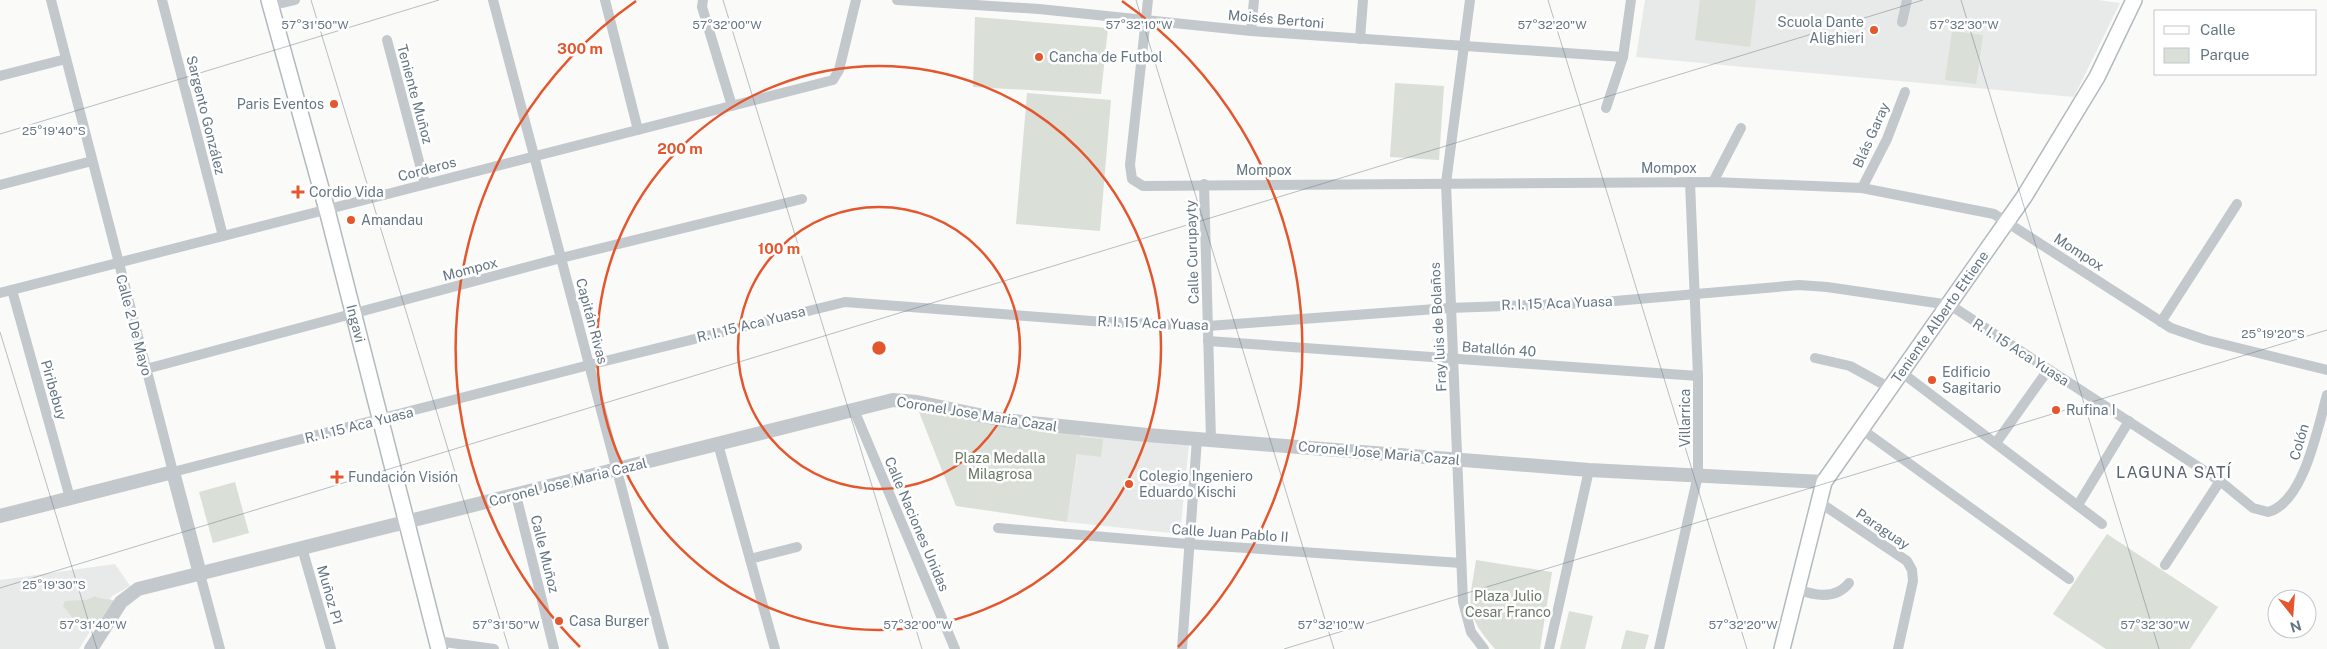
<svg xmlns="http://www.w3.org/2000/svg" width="2327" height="649" font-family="'Public Sans',sans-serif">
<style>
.built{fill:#e8e9e9}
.green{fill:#dadfd7}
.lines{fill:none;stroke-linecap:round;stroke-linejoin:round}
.secondary-casing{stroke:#b3babf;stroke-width:18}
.minor{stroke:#c3c8cc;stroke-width:10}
.tertiary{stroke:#c3c8cc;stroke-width:14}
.secondary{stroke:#fff;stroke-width:15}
.ticks{fill:none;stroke:#657683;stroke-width:1;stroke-opacity:0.45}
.ring{fill:none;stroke:#e4572e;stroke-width:2.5}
.poi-dot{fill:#e4572e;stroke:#fff;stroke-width:2}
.labels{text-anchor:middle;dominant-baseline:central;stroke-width:5;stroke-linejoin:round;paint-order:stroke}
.street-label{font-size:14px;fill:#657683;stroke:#fff}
.poi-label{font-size:14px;fill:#657683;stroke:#fff;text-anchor:start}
.park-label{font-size:14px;fill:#687a64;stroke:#fff}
.quarter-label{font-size:16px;letter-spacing:1px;fill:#57646e;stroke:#fff}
.ticks-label{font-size:12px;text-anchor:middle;fill:#657683;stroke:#fff;stroke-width:5;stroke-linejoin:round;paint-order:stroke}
.centre{fill:#e4572e;stroke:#fff;stroke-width:2.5}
.ring-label{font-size:15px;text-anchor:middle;font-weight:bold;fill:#e4572e;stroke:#fff;stroke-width:5;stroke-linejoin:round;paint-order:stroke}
</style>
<rect width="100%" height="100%" fill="#fafaf8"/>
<g class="built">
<path d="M1645,0H2098L2120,3L2074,97L1636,57Z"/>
<path d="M1081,431L1189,445L1180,534L1067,522Z"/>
<path d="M115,564L130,586L112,596L79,649H0V580Z"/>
</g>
<g class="green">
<path d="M1700,0H1756L1750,47L1695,40Z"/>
<path d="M975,17L1108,28L1101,94L973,87Z"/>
<path d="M1952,31L1983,35L1976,84L1945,80Z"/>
<path d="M1395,83L1444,86L1439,160L1390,157Z"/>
<path d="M1027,93L1111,100L1100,231L1016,224Z"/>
<path d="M917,407L1081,431L1080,437L1103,439L1101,457L1077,454L1067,522L956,506Z"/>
<path d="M235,482L249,533L213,543L199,492Z"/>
<path d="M2107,534L2218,607L2190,649H2106L2053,614Z"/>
<path d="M1476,560L1552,572L1540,649H1495C1463,612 1469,606 1476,560Z"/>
<path d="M95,596L98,598L113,600L114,606L96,629L77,623L63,606L65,601L86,600Z"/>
<path d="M1569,611L1593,616L1585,649H1560Z"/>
<path d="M1626,630L1649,635L1645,649H1621Z"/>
</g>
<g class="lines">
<g class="secondary-casing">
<g id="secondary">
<path id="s1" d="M269,0L327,210L439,649"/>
<path id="s2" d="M1782,649L1824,482L2024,197L2097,77L2134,0"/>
</g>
</g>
<g class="minor">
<path d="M51,0L173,472L589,365L845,302L1105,322L1208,326L1449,308L1592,303L1799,285L1827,287L1950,305L2220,481L2253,508L2268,512C2304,503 2318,426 2327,395"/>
<path d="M162,0L223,236"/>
<path d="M493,0L664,649"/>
<path d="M605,0L638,130"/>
<path d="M703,0L702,7L732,106"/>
<path d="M897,0L1039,9L1251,31L1623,57"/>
<path d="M1148,0L1130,165L1132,179L1143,186L1713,182L1862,188L1994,214L2171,328L2206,340L2327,370"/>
<path d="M1470,0L1446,183L1463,602L1471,632L1484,649"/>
<path d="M270,6L295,0"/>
<path d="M1902,22L1907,0"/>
<path d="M1251,31L1254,0"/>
<path d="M1360,39L1363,0"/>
<path d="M387,40L425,184"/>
<path d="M0,76L66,59"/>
<path d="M1606,108L1623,57L1631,0"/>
<path d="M1713,182L1741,128"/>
<path d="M1204,184L1211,440"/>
<path d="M0,185L92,161"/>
<path d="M1862,188L1887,139L1905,92"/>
<path d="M12,290L70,498"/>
<path d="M0,293L833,80L839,70L856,0"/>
<path d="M2161,322L2237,204"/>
<path d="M1208,341L1698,376"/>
<path d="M1815,358L1850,366L1890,388"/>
<path d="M146,369L561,258L802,199"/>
<path d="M1901,372L2102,524"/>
<path d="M854,410L955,649"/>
<path d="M1860,428L2069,579"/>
<path d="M1996,443L2048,370"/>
<path d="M718,444L775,649"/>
<path d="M516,495L554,649"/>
<path d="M1819,502L1907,561L1912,570L1913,581L1898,649"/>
<path d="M2078,505L2129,421"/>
<path d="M998,528L1188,544L1461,563"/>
<path d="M302,548L331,649"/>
<path d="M750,559L797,547"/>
<path d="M2165,565L2220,481"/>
<path d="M200,574L220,649"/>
<path d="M1797,589C1815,596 1836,600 1849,583"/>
<path d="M437,641L494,649"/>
<path d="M1182,649L1197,439"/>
<path d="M1549,649L1589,470"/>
<path d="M1659,649L1698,475V376L1690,182"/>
</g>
<g class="tertiary">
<path d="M0,516L173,472L200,574"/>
<path d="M91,649L121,602L138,589L893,400L917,402L1003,420L1147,435L1589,470L1824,482"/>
</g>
<use href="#secondary" class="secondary"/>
</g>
<path class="ticks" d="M311,0L509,649M723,0L922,649M1136,0L1334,649M1548,0L1747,649M1961,0L2159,649M0,134L439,0M0,332L97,649M0,588L1923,0M1284,649L2327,330"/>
<g class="ring">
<circle cx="879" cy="348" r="141"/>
<circle cx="879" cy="348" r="282"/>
<path d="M580 647A423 423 0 0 1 636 1M1122 1A423 423 0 0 1 1178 647"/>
</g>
<g class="poi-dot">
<circle cx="1874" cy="30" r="5"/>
<circle cx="1039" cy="57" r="5"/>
<circle cx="334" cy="104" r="5"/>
<path d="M295.5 184.5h5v5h5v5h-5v5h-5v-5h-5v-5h5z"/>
<circle cx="351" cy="220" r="5"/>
<circle cx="1932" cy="380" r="5"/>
<circle cx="2056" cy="410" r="5"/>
<path d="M334.5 469.5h5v5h5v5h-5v5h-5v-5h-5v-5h5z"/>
<circle cx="1129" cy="484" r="5"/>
<circle cx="559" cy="621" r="5"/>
</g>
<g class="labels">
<g class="street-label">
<text transform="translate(1276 19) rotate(5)">Moisés Bertoni</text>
<text transform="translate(415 94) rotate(75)">Teniente Muñoz</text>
<text transform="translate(206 115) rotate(76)">Sargento González</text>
<text transform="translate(1871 135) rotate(-66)">Blás Garay</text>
<text x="1669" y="168">Mompox</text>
<text transform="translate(427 169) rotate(-15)">Corderos</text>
<text x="1264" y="170">Mompox</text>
<text transform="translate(1192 252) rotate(-92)">Calle Curupayty</text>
<text transform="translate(2079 252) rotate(33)">Mompox</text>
<text transform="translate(470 269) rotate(-15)">Mompox</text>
<text transform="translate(1557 303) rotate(-2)">R. I. 15 Aca Yuasa</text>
<text stroke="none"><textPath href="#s2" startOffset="374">Teniente Alberto Ettiene</textPath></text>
<text transform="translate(592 321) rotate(75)">Capitán Rivas</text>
<text transform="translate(1153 323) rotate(2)">R. I. 15 Aca Yuasa</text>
<text stroke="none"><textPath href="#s1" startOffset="335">Ingavi</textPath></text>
<text transform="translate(751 324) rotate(-14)">R. I. 15 Aca Yuasa</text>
<text transform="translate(134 325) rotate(75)">Calle 2 De Mayo</text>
<text transform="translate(1438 327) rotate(-93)">Fray luis de Bolaños</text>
<text transform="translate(1499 349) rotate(4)">Batallón 40</text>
<text transform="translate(2021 352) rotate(33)">R. I. 15 Aca Yuasa</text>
<text transform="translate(54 390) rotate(74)">Piribebuy</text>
<text transform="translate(977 414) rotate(9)">Coronel Jose Maria Cazal</text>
<text transform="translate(1685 418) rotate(-90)">Villarrica</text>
<text transform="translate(359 425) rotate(-14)">R. I. 15 Aca Yuasa</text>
<text transform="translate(2299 442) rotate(-74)">Colón</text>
<text transform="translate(1379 453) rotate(5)">Coronel Jose Maria Cazal</text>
<text transform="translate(568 482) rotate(-14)">Coronel Jose Maria Cazal</text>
<text transform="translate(917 524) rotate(67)">Calle Naciones Unidas</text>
<text transform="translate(1883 529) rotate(34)">Paraguay</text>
<text transform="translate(1230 533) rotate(4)">Calle Juan Pablo II</text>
<text transform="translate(545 554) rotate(76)">Calle Muñoz</text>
<text transform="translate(330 595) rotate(74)">Muñoz P1</text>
</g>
<g class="poi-label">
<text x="1864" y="22" text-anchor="end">Scuola Dante<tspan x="1864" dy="16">Alighieri</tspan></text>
<text x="1049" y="57">Cancha de Futbol</text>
<text x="324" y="104" text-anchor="end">Paris Eventos</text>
<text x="309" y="192">Cordio Vida</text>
<text x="361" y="220">Amandau</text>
<text x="1942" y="372">Edificio<tspan x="1942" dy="16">Sagitario</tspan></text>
<text x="2066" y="410">Rufina I</text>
<text x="1139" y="476">Colegio Ingeniero<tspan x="1139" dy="16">Eduardo Kischi</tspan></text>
<text x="348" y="477">Fundación Visión</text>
<text x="569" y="621">Casa Burger</text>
</g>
<g class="park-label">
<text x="1000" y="458">Plaza Medalla<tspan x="1000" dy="16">Milagrosa</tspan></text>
<text x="1508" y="596">Plaza Julio<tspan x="1508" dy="16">Cesar Franco</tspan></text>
</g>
<g class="quarter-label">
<text x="2174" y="472">LAGUNA SATÍ</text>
</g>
</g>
<g class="ticks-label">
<text x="315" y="29">57°31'50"W</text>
<text x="727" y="29">57°32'00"W</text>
<text x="1139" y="29">57°32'10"W</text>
<text x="1552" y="29">57°32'20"W</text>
<text x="1964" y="29">57°32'30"W</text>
<text x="54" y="135">25°19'40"S</text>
<text x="2273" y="338">25°19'20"S</text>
<text x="54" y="589">25°19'30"S</text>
<text x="93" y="629">57°31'40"W</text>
<text x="506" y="629">57°31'50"W</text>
<text x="918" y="629">57°32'00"W</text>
<text x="1331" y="629">57°32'10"W</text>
<text x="1743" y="629">57°32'20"W</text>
<text x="2155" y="629">57°32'30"W</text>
</g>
<circle cx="879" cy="348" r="8" class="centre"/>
<g class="ring-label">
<text x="580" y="54">300 m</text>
<text x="680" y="154">200 m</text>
<text x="779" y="254">100 m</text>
</g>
<rect x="2154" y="10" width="162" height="65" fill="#ffffff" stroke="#c1c8cd"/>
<rect x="2164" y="26" width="25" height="8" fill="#ffffff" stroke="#c1c8cd"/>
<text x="2200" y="35" font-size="15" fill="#657683">Calle</text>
<rect x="2164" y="48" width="25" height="15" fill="#dadfd7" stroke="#c1c8cd"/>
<text x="2200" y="60" font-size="15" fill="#657683">Parque</text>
<g transform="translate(2292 614) rotate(163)"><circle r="24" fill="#ffffff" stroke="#c1c8cd"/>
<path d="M0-4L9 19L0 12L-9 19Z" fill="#e4572e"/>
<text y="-8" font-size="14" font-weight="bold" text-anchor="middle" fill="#657683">N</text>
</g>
</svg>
